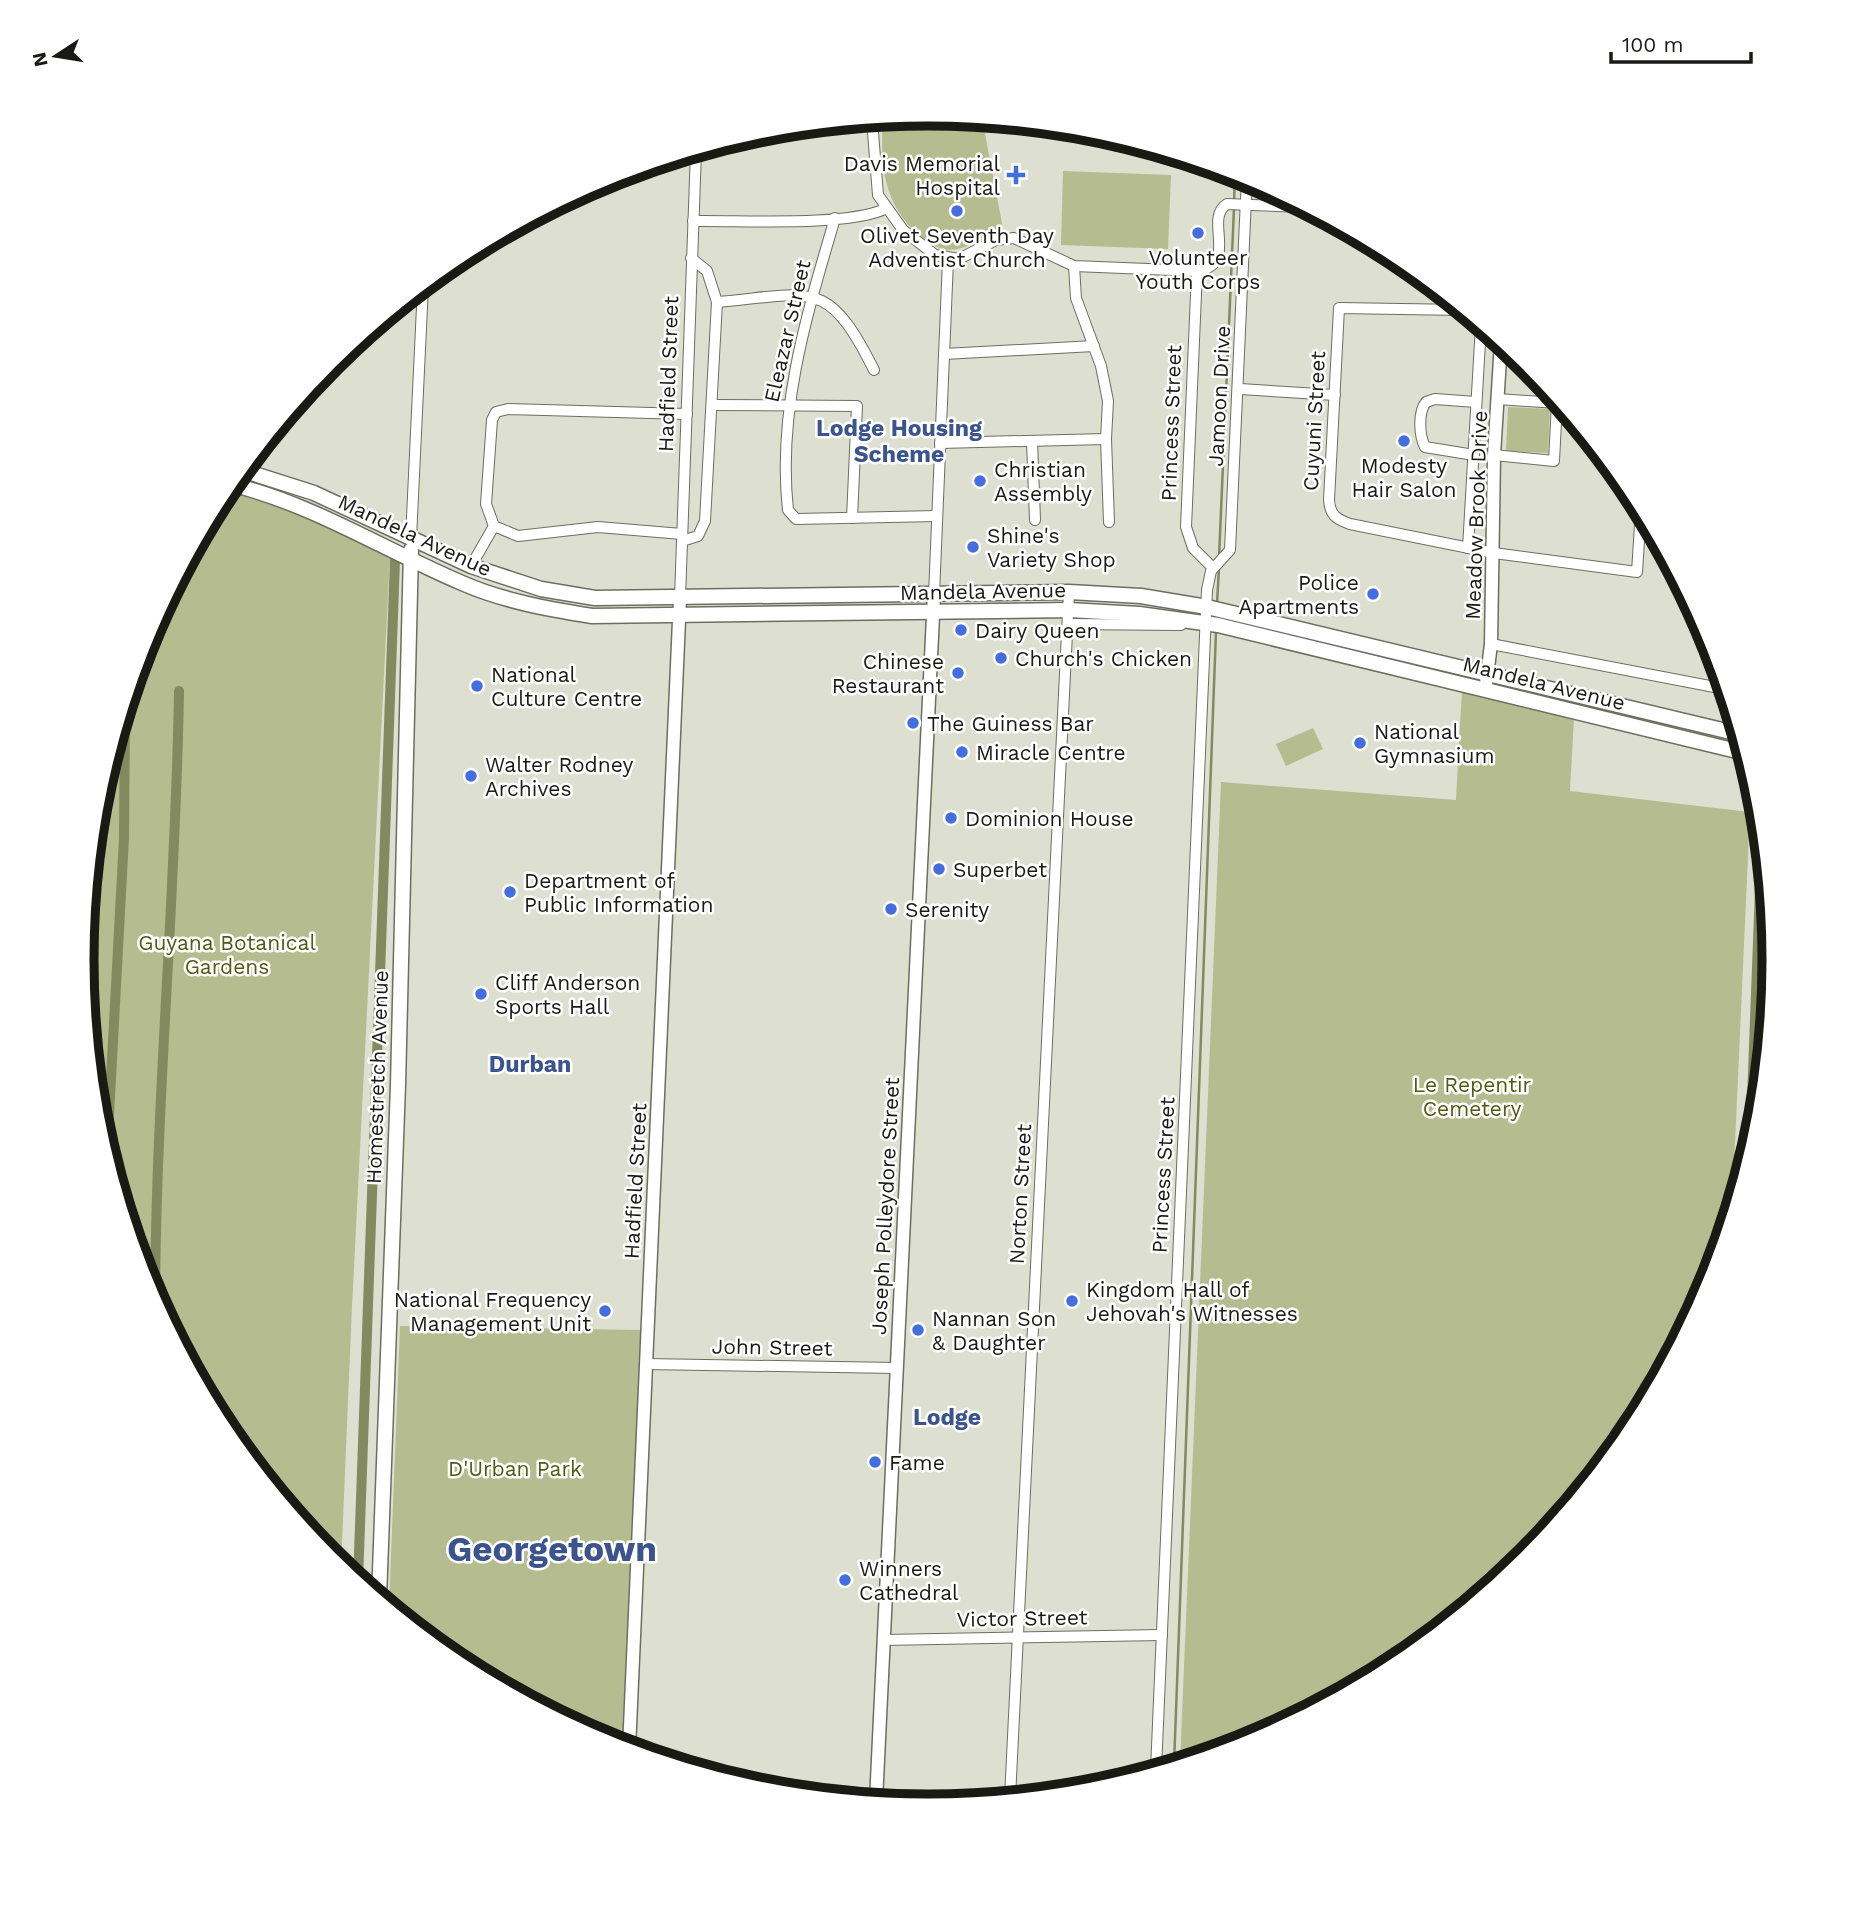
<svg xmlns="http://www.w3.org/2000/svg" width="1856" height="1920" font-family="'Work Sans',sans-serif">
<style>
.green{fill:#b5bc90}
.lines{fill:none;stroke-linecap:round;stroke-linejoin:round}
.stream{stroke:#838a60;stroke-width:2.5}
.canal{stroke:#838a60;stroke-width:10}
.minor-casing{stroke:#6c6e60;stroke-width:12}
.tertiary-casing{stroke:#6c6e60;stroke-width:15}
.secondary-casing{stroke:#6c6e60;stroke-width:17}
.minor{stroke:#fff;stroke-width:10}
.tertiary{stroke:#fff;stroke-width:12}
.secondary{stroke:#fff;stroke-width:14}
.poi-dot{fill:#436ee0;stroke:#fff;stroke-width:2.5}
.labels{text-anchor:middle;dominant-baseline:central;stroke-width:5;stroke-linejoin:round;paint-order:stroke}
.poi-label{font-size:21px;fill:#191a14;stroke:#fff;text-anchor:start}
.street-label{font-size:21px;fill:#191a14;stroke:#fff}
.park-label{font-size:21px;fill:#535a14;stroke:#fff}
.neighbourhood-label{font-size:23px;font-weight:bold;fill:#3b548e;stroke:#fff}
.town-label{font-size:35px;font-weight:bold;fill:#3b548e;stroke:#fff}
.rim{fill:none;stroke:#191a14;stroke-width:9}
</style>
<rect width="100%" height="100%" fill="#dde0d0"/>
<g class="green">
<path d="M928,114L981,120L983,123L1003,229C986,237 967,250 948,250C939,250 928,241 920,236C883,205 880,164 883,119Z"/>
<path d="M1063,171L1171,175L1168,249L1061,245Z"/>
<path d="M1508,407L1550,409L1548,453L1506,451Z"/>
<path d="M225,490L301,515L390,557L352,1307L341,1567L330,1558L225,1430L146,1283L98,1125L82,960L99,795L147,636Z"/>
<path d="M1462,690L1574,718L1570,791L1750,812L1732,1210L1709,1284L1631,1430L1526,1558L1398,1663L1251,1742L1180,1763L1221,782L1456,800Z"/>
<path d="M1313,728L1323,749L1286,766L1276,744Z"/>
<path d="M400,1326L641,1330L622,1747L604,1741L458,1663L389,1607Z"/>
</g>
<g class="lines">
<g class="stream">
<path d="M1234,202L1235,174"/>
<path d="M1219,558L1234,208"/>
<path d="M1217,604L1219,568"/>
<path d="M1174,1765L1216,631"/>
</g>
<g class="canal">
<path d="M1750,1151L1762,836"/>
<path d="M107,1152L124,838L125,708"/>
<path d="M155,1300C156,1096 176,894 179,691"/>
<path d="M358,1581L395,560"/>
</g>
<g class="minor-casing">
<g id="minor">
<path d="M872,120L878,195L903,230L935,255L959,259L996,240L1014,238L1074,266L1197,271C1240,264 1203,219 1227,204L1305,207"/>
<path d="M835,218C807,314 777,410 788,510L796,519L937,516"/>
<path d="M693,221C741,220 844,227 885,209"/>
<path d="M1074,266L1076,298L1101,366L1108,401L1106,439L1109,522"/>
<path d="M1197,271L1186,527L1193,548L1213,568"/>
<path d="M717,302C812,294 827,276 874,370"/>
<path d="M1463,310L1339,308L1329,500C1330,515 1336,519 1350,524L1494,553L1637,572L1641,509"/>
<path d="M944,354L1094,346"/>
<path d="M1240,389L1335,395"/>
<path d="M712,405L857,406L852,518"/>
<path d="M1032,441L1035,520"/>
<path d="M940,443L1106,439"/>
<path d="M1474,455L1425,447C1419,435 1418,412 1426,402L1435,399L1476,402"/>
<path d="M1494,455L1554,461L1557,403L1498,399"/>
<path d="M682,534L598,527L518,536L494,526L486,504L492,420L496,412L508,409L687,414"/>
<path d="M411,538L423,286"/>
<path d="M682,541L698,536L705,521L717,302L707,271L691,258"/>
<path d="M1468,548L1481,325"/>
<path d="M471,566L494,526"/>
<path d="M934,595L948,260"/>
<path d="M680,598L696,151"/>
<path d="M1068,624L1181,625"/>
<path d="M1491,644L1725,689"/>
<path d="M1772,982V979"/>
<path d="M646,1364L897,1368"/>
<path d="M883,1640L1162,1635"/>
<path d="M1156,1770L1207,590L1211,571L1230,550L1247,177"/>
<path d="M1010,1798L1069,592"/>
</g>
</g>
<g class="tertiary-casing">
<g id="tertiary">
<path d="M1486,684L1491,644L1494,455L1501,342"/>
<path d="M629,1749L680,598"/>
<path d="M876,1801L934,595"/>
</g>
</g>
<g class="secondary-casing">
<g id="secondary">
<path d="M242,470L314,493L471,566L541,589L595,598L1069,592L1141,596L1207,607L1739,734"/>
<path d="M230,484C313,504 384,550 462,583C503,601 548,609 592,616L1069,610L1139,614L1218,625L1745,753"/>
<path d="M379,1598L398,1085L411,550"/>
</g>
</g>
<use href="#minor" class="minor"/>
<use href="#tertiary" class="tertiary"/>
<use href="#secondary" class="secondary"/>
</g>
<g class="poi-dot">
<path d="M1012.5 164.5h7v7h7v7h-7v7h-7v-7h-7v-7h7z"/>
<circle cx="957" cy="211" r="7"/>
<circle cx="1198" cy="233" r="7"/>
<circle cx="1404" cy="441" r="7"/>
<circle cx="980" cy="481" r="7"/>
<circle cx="973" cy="547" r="7"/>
<circle cx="1373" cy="594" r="7"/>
<circle cx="961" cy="630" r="7"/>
<circle cx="1001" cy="658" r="7"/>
<circle cx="958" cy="673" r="7"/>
<circle cx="477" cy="686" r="7"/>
<circle cx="913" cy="723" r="7"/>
<circle cx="1360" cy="743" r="7"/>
<circle cx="962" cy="752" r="7"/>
<circle cx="471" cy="776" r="7"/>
<circle cx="951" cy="818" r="7"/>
<circle cx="939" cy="869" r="7"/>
<circle cx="510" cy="892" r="7"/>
<circle cx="891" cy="909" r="7"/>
<circle cx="481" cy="994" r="7"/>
<circle cx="1072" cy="1301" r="7"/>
<circle cx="605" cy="1311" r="7"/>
<circle cx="918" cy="1330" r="7"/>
<circle cx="875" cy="1462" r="7"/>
<circle cx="845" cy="1580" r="7"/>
</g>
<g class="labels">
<g class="poi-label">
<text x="1000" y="163" text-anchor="end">Davis Memorial<tspan x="1000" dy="24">Hospital</tspan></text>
<text x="957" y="235" text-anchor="middle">Olivet Seventh Day<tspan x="957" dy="24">Adventist Church</tspan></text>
<text x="1198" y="257" text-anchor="middle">Volunteer<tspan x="1198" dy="24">Youth Corps</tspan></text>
<text x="1404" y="465" text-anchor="middle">Modesty<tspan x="1404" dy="24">Hair Salon</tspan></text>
<text x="994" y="469">Christian<tspan x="994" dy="24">Assembly</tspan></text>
<text x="987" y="535">Shine's<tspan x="987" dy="24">Variety Shop</tspan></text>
<text x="1359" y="582" text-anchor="end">Police<tspan x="1359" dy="24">Apartments</tspan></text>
<text x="975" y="630">Dairy Queen</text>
<text x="1015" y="658">Church's Chicken</text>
<text x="944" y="661" text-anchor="end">Chinese<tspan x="944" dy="24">Restaurant</tspan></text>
<text x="491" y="674">National<tspan x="491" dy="24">Culture Centre</tspan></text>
<text x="927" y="723">The Guiness Bar</text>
<text x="1374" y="731">National<tspan x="1374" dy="24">Gymnasium</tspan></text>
<text x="976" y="752">Miracle Centre</text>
<text x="485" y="764">Walter Rodney<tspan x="485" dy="24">Archives</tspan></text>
<text x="965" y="818">Dominion House</text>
<text x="953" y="869">Superbet</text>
<text x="524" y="880">Department of<tspan x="524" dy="24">Public Information</tspan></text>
<text x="905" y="909">Serenity</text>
<text x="495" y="982">Cliff Anderson<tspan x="495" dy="24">Sports Hall</tspan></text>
<text x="1086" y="1289">Kingdom Hall of<tspan x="1086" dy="24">Jehovah's Witnesses</tspan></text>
<text x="591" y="1299" text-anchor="end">National Frequency<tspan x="591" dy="24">Management Unit</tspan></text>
<text x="932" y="1318">Nannan Son<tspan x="932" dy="24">&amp; Daughter</tspan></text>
<text x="889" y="1462">Fame</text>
<text x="859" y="1568">Winners<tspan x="859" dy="24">Cathedral</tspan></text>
</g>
<g class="street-label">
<text transform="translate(787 331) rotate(-77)">Eleazar Street</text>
<text transform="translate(668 374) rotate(-88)">Hadfield Street</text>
<text transform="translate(1219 396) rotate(-87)">Jamoon Drive</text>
<text transform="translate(1314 421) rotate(-87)">Cuyuni Street</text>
<text transform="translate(1171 423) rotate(-88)">Princess Street</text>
<text transform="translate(1476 515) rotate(-88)">Meadow Brook Drive</text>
<text transform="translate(415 535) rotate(25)">Mandela Avenue</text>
<text transform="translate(983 591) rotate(-1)">Mandela Avenue</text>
<text transform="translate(1544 683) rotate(14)">Mandela Avenue</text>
<text transform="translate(377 1077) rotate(-88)">Homestretch Avenue</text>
<text transform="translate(1163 1175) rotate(-87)">Princess Street</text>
<text transform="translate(635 1181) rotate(-87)">Hadfield Street</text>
<text transform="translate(1020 1194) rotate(-87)">Norton Street</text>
<text transform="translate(885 1206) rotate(-87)">Joseph Polleydore Street</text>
<text transform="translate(772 1347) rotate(1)">John Street</text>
<text transform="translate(1022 1618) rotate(-1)">Victor Street</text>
</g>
<g class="park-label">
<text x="227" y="942">Guyana Botanical<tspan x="227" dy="24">Gardens</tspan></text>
<text x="1472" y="1084">Le Repentir<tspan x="1472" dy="24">Cemetery</tspan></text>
<text x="515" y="1468">D'Urban Park</text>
</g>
<g class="neighbourhood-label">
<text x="899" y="428">Lodge Housing<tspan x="899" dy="26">Scheme</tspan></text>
<text x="530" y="1064">Durban</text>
<text x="947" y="1417">Lodge</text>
</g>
<g class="town-label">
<text x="552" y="1549">Georgetown</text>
</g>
</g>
<path d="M0 0H1856V1920H0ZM94 960a834 834 0 1 1 1668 0a834 834 0 1 1-1668 0Z" fill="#fff" fill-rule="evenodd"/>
<path class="rim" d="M94 960a834 834 0 1 1 1668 0a834 834 0 1 1-1668 0Z"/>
<g transform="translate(56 56) rotate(258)" stroke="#ffffff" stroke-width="5" paint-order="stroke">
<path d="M0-5L12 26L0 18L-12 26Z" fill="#191a14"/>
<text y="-10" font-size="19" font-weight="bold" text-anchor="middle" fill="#191a14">N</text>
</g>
<path d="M1611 52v10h140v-10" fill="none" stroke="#191a14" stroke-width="3.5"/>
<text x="1622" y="52" font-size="21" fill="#191a14" stroke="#ffffff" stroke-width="5" paint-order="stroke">100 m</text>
</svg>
